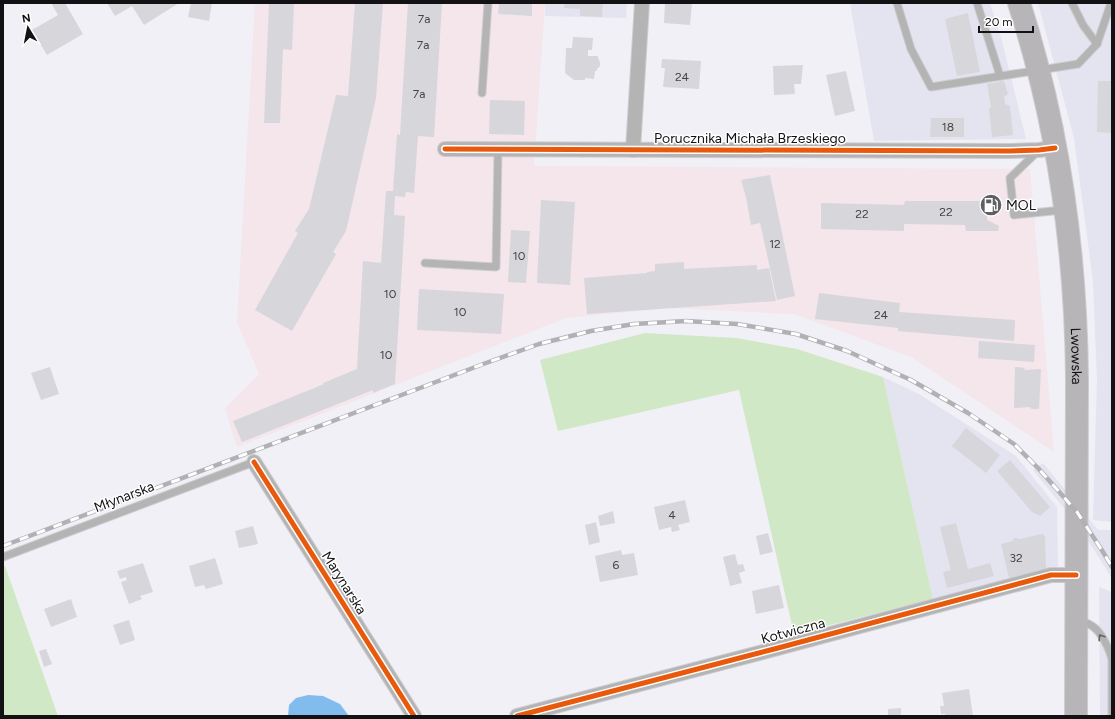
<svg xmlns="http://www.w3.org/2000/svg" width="1115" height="719" font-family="Figtree,sans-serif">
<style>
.built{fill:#e4e3f0}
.industrial{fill:#f4e6ea}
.green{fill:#d0e8c6}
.water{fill:#82bcee}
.building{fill:#d7d6db}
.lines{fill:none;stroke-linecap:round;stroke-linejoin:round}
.service-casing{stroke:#cdcdd1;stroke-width:9}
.minor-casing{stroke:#cdcdd1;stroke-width:16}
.primary-casing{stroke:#cdcdd1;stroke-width:24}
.service{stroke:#b5b4b4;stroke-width:7}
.minor{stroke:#b5b4b4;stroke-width:14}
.primary{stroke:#b8b5b8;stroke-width:22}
.rail-casing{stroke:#b1b0b4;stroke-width:4.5}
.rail{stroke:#fff;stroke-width:3;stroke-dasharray:9;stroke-linecap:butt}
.cycleway-casing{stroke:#fff;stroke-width:8}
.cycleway{stroke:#e8590c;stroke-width:5}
.oneway{stroke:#646364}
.labels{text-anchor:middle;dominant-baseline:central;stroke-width:3;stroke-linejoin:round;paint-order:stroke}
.number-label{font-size:12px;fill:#454548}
.street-label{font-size:14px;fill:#121215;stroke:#fff}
.poi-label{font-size:14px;fill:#121215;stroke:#fff;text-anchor:start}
</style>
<rect width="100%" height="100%" fill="#f0f0f6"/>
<g class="built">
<path d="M545,3H627L626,18L545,16Z"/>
<path d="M850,3H990L1002,41L1026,139L874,141Z"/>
<path d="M1038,3H1112V522L1093,520L1097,379L1093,281L1074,138Z"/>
<path d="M883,377L919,394L1016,456L1057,507L1058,567L933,599Z"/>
<path d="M1043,463L1098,530H1112V579L1105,567L1077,524L1033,470Z"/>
<path d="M1099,587L1112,592V716H1100Z"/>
</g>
<path class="industrial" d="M255,3H545L534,166L1030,169L1054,452L911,357L794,314L669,308L566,318L237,447L225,408L259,374L237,322Z"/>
<g class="green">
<path d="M645,333L736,338L797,349L883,377L933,599L794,634L739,390L558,431L540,360Z"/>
<path d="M5,566L58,716H3V567Z"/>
</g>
<path class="water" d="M308,695L323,696L340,704L349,716H288L289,705L296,698Z"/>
<g class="building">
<path d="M51,3H65L83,34L47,55L32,30L58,15Z"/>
<path d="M107,3H179L144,25L132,6L115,16Z"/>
<path d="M191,3H212L209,21L188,17Z"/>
<path d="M269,3H294L292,50L283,49L280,123H264Z"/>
<path d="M355,3H383L376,98L346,231L333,252L336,254L292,331L255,310L298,233L295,231L309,209L336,95L348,96Z"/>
<path d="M408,3H442L434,137L418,136L414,193L406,192L405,197L395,196L394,215L405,216L395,384L373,393V390L242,442L233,421L324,384L323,383L357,369L363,261L381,263L386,191H393L397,134L400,135Z"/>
<path d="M499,3H532V16L498,14Z"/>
<path d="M565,3H603L602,17L580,16V9L564,8Z"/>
<path d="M665,3H692L690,25L664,23Z"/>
<path d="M968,13L980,72L957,76L945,19Z"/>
<path d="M573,37L593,38L592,50H588V56H598V58L600,62V66L597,69V71H595L594,79L585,78V80H574L565,73L566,48H572Z"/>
<path d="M662,59L701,61L699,89L663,87L665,68H661Z"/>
<path d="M803,65L801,84H794L795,94L774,95L773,66Z"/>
<path d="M846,71L855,111L835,116L826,75Z"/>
<path d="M1004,81L1008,94L1004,97L1005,104L1010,106L1013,135L992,137L989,108L991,107L987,84Z"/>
<path d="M1098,81H1112V133L1097,132Z"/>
<path d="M490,100L525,101L524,135L489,134Z"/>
<path d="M931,118H964V137H930Z"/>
<path d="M770,175L795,296L777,300L760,223L751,225L746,197L741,180Z"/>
<path d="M541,200L575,202L570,285L537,283Z"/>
<path d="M905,201H987V220L999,226L998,231H966L965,225L904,224V231L821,229V203L904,205Z"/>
<path d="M511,230L530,231L526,283L508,282Z"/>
<path d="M684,262V269L757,265V270L769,268L776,301L587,314L584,278L647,273V272L655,271V264Z"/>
<path d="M419,289L504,294L501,334L417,330Z"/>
<path d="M819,293L900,303L899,312L1015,320L1014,341L898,331V328L815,319Z"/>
<path d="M979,341L1035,345L1034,362L978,358Z"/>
<path d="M50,367L59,394L41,400L31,373Z"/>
<path d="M1015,367L1025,368L1024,370L1041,369L1039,409H1031L1030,407L1014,408Z"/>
<path d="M966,428L1000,455L986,473L952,446Z"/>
<path d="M1010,460L1050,507L1040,516L1032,512L997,471Z"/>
<path d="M685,500L690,522L678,525L680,530L672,532L671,527L659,530L654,507Z"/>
<path d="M613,511L615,523L600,526L598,516Z"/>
<path d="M596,522L600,542L589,545L585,525Z"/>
<path d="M956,523L968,569L990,563L994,576L947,588L943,572L951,570L940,527Z"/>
<path d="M253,526L258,544L239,548L235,531Z"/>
<path d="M768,533L773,552L760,555L756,536Z"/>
<path d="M1041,534H1043L1045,537L1046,569L1009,578L1001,544L1013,541L1012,540L1015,538L1020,539Z"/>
<path d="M621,550L622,555L634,553L638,575L600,582L595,556Z"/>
<path d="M735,554L738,565L743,564L745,571L739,573L742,583L730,586L723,557Z"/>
<path d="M215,558L223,584L206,589L204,585L195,587L189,566Z"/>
<path d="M143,563L153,592L140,596L142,599L129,604L121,582L127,580L126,577L120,579L117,571Z"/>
<path d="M779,585L784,608L756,614L752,591Z"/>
<path d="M71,599L77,617L51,627L44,609Z"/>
<path d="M129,620L135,640L120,645L113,625Z"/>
<path d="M46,649L52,664L44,667L39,651Z"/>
<path d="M969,689L973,716H945V714H941L940,706H944L942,693Z"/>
<path d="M901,708V716H888V709Z"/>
</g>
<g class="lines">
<g class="service-casing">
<g id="service">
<path d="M897,3L911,49L931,87L1078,64L1097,44L1111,3"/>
<path d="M977,3L1000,76"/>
<path d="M1072,3L1083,25L1097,44"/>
<path d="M482,93L488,3"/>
<path d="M1037,152L1010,178L1014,215L1062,210"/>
<path d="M425,263L496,267L498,149"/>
<path d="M3,557L254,462"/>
<path d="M1080,621C1084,622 1088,623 1092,626C1101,631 1110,650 1112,660V716"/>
</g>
</g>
<g class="minor-casing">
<g id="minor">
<path d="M445,149L1009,151L1039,150L1055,148"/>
<path d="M633,150L642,3"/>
<path d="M254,462L414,716"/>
<path d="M517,716L778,648L1051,575H1076"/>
</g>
</g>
<g class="primary-casing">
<g id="primary">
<path id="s1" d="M1019,3C1058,124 1076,253 1077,379L1076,716"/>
</g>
</g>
<use href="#service" class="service"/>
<use href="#minor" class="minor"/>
<use href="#primary" class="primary"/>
<g class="rail-casing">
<path id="rail" d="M3,546L486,363L539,344L591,331L634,324L686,321L737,324L796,334L847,351L911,380L968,413L1014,444L1038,468L1077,512L1103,552L1112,567"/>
</g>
<use href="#rail" class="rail"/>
<g class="cycleway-casing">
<g id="cycleway">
<path d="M445,149L1009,151L1039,150L1055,148"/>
<path d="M254,462L414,716"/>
<path d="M517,716L778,648L1051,575H1076"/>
</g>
</g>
<use href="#cycleway" class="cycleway"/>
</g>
<defs><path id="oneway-chevron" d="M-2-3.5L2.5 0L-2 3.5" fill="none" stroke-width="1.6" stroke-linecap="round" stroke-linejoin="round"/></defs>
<use class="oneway" href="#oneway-chevron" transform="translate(1101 637) rotate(-123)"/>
<defs>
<g id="fuel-disc" transform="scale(1.15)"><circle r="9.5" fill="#606064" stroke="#fff"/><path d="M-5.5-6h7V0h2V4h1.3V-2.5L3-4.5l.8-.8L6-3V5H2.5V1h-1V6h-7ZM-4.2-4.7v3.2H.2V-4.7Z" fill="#fff"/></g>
</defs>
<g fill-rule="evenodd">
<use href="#fuel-disc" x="991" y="205"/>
</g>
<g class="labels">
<g class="number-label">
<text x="424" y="19">7a</text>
<text x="423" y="45">7a</text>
<text x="682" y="77">24</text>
<text x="419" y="94">7a</text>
<text x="948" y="127">18</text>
<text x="946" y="212">22</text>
<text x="862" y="214">22</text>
<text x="775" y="244">12</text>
<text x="519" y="256">10</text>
<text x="390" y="294">10</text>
<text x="460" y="312">10</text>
<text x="881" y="315">24</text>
<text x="386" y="355">10</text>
<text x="672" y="515">4</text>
<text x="1016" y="558">32</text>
<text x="616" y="565">6</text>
</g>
<g class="street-label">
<text x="750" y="138">Porucznika Michała Brzeskiego</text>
<text stroke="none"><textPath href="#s1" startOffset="359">Lwowska</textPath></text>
<text transform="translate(124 497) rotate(-21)">Młynarska</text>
<text transform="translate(344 583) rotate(58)">Marynarska</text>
<text transform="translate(793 631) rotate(-15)">Kotwiczna</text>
</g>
<g class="poi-label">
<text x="1006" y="205">MOL</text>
</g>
</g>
<rect width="1115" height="719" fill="none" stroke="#121215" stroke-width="8"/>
<g transform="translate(28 28) rotate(350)" stroke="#ffffff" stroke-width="3" paint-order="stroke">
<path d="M0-3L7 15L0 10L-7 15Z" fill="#121215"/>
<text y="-6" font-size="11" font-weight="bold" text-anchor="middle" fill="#121215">N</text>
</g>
<path d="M979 26v6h54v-6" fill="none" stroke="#121215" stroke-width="2"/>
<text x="985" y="26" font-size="12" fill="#121215" stroke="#ffffff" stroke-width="3" paint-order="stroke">20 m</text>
</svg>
